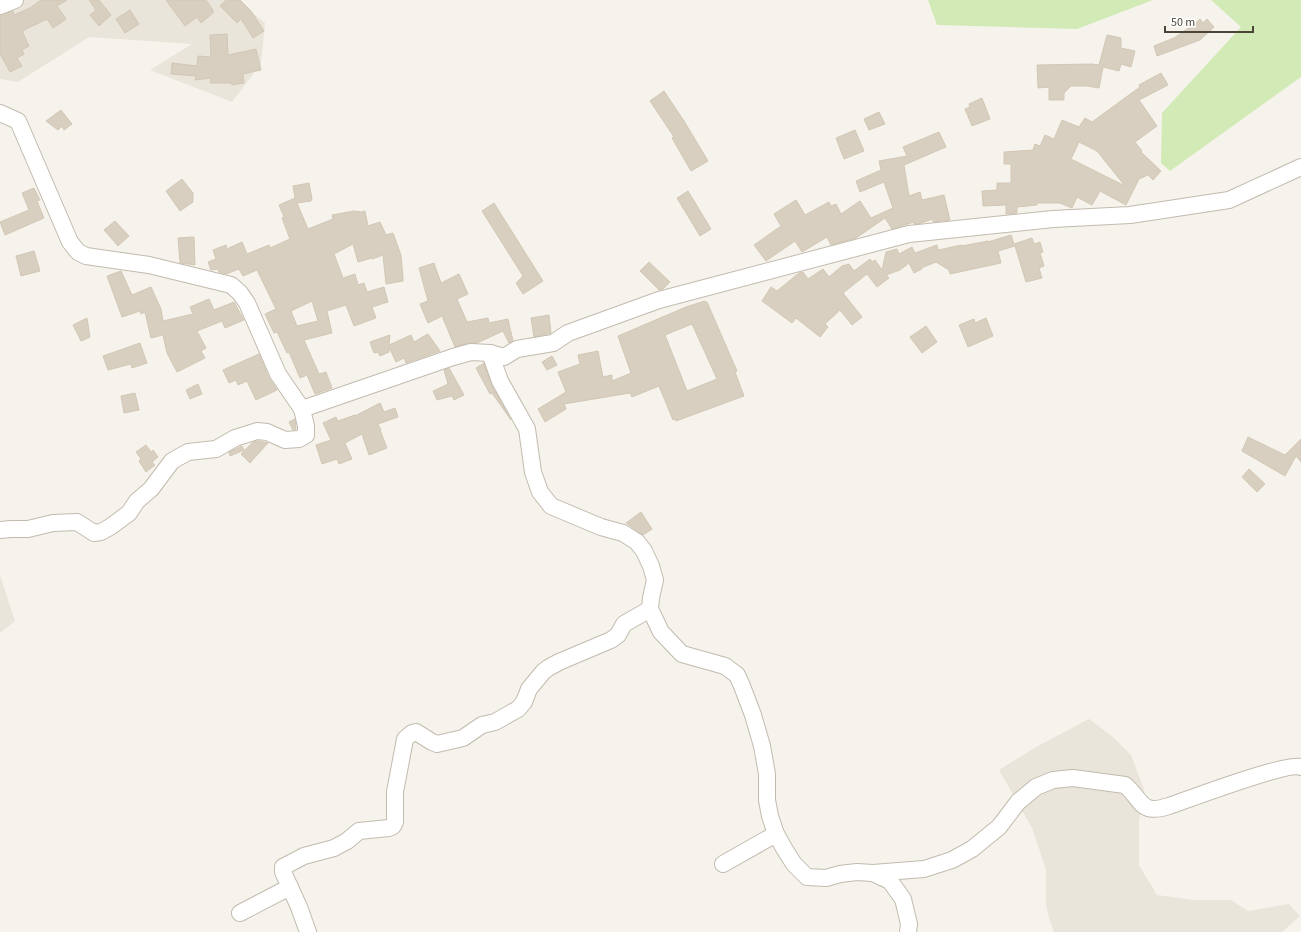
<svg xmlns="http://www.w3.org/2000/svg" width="1301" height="932" font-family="'Source Sans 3',sans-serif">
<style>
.residential{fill:#eae5da}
.green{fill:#d2eab5}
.building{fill:#d8cfc1;stroke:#d3c7b4;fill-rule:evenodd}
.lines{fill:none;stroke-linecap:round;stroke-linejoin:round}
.minor-casing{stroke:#c2bbae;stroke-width:18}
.minor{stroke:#fff;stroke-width:16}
</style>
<rect width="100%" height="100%" fill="#f6f3ec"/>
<g class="residential">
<path d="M0,0H237L265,23L261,64L232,102L150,70L192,44L89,37L18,82L0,79Z"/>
<path d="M0,575L15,621L0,633Z"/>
<path d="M1089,719L1113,737L1131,755L1144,789L1139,822V865L1157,895L1194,900H1231L1248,911L1289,904L1300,916L1282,932H1054L1049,918L1046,904V869L1032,828L999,770L1036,747Z"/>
</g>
<g class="green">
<path d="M928,0H1153L1077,29L937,25Z"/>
<path d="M1211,0H1301V77L1170,171L1161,163L1162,113L1241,27Z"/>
</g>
<g class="building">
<path d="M41,0H67L57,6L66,19L53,28L47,19L22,31L29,46L22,50L24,54L17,58L22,66L10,72L0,54V15L13,11L14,15L30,8Z"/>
<path d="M89,0H99L111,15L99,26L90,15L96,10Z"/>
<path d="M166,0H206L213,10V13L201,23L197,17L185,26Z"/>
<path d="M226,0H240L251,11L264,31L253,38L241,19L237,23L220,6Z"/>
<path d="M130,10L139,24L125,33L116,19Z"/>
<path d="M1200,19L1203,23L1207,19L1214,27L1200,40L1157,56L1154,46L1174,38L1190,27V29Z"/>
<path d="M227,34L228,55L256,49L261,70L243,74L244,83L232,85V83H210L211,78L195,80L196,76L171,74L172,63L197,66L198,56L211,57L210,35Z"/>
<path d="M1107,35L1121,38V48L1135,51L1131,67L1121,64L1119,71L1103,67L1099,88L1087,86H1071L1064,93V100H1049V87L1038,88L1037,65L1092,64L1099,65Z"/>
<path d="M1161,73L1168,85L1139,100L1157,126L1135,142L1142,151L1141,152L1161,171L1153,180L1148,175L1139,179L1126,205L1100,191L1092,205L1077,197L1072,208L1060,203H1037V205L1017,207V213L1006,214V205L983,206L982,191L997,190V183H1011V164H1004V152L1033,150L1035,144L1040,146L1045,135L1054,139L1062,120L1079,127L1085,118L1092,122L1140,87L1139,85ZM1079,142L1097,151L1125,186L1071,159Z"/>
<path d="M664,91L684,121L708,161L691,171L672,138L674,137L650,101Z"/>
<path d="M982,98L990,119L972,126L965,109L970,107L969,104Z"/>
<path d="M61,110L72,124L64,130L62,126L58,130L46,121Z"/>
<path d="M879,112L885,124L869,130L864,119Z"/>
<path d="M855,130L864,151L844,159L836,138Z"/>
<path d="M939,132L946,147L904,165L909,196L920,192L922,200L944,195L950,220L933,222V219L918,224H914V222L892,229L885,218L856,238L831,245L827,237L802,252L795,241L766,261L754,245L781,226L774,214L796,200L805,215L829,202L831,206L836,204L841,214L860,201L871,218L893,208L884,182L860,192L856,181L881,170L879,161L907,156L903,147Z"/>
<path d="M182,179L193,193V202L180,211L166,191Z"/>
<path d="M309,183L312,199L311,201L297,203L308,229L333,219L332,215L354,211L361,212L365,211L368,226L380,222L386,235L393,233L401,255L403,277V281L386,284L383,255L372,259V258L358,262L353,244L334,254L343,278L355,274L358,285L364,283L367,292L384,287L388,302L372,307L376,318L354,326L346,305L327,311L332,333L304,340L319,374L326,372L332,388L315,394L307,375L300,378L289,352L287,353L277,332L274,333L265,314L276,309L257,270L243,276L239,269L226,274L219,272L218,269L211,270L208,262L216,259L213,250L226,245L227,249L242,242L247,254L269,245L270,248L290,239L282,218L284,217L279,205L295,198L293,186ZM312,301L318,321L297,326L291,311Z"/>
<path d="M34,188L40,200L37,201L44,218L5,235L0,222L29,210L22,193Z"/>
<path d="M688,191L711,229L700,236L677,198Z"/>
<path d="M494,203L543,281L523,294L516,283L523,276L482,211Z"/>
<path d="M115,221L129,236L118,246L104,230Z"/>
<path d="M1011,235L1014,244L1032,238L1034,244L1040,242L1043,252L1040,253L1044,266L1039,268L1042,278L1026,282L1015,246L998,251L1001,263L950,274L949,270L936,262L921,268L922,269L914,273L909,263L900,270L886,275L889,278L877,287L867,274L843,293L862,317L852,325L840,310L825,324L828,327L820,337L796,318L792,323L762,301L771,287L777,291L799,273L803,272L808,279L823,269L829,277L842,266L849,264L854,271L870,259L872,262L875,260L882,270L886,252L897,249L899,254L912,247L915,253L937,245L938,250L962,245V246L988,241V242Z"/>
<path d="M194,237L195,265L180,263L178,238Z"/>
<path d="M34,251L40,271L21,276L16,256Z"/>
<path d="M649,262L670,282L663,289L659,290L640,271Z"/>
<path d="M434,263L441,283L459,274L468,294L457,299L467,322L488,318L489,323L508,319L513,341L509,343L503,331L477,343H469L455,347L442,316L428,323L420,304L428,301L419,268Z"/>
<path d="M121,271L132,295L151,287L161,309L163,321L193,314L190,307L209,299L214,310L234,302L244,320L225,328L222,321L197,331L206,348L201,351L205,358L177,372L167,353L163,335L151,338L145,312L141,314L140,311L122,317L107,276Z"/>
<path d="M705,301V303L707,302L737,371L735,372L744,396L676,421L675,419L673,420L659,386L632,397L630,393L564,404L566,409L545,422L538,409L566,392L558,372L580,364L578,355L598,351L603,377L612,375V381L631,373L618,336L686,307ZM692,324L717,379L687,391L665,335Z"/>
<path d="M549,315L551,333L534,337L531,318Z"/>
<path d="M87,318L90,337L81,341L73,325Z"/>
<path d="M986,318L993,336L968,347L959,325L974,319L975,323Z"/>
<path d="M926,326L937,342L922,353L910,337Z"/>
<path d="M428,334L440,351L406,363L404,358L396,362L389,347V352L380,356L378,352L374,353L370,342L390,335L389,345L411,335L414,342Z"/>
<path d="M140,343L147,363L132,368L131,364L108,370L103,356Z"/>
<path d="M259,354L269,378L277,390L256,400L247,381L238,385L236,380L229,383L223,370Z"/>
<path d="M552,356L557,365L547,370L542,362Z"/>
<path d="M484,363L492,386L511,420L492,393L490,394L476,368Z"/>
<path d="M449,368L464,395L454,400L452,396L437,400L433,391L448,384L444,370Z"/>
<path d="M198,384L202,394L190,399L186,390Z"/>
<path d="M135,393L139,410L124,413L121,396Z"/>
<path d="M380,403L384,412L395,408L398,417L378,424L381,430H380L387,448L369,455L362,434L345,443L352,459L339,464L337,459L322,464L316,445L331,440L323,423L336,417L338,421L355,415V416Z"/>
<path d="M295,419L296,429L293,430L289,422Z"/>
<path d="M1248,437L1285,455L1301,439V462L1296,456L1285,476L1242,451Z"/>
<path d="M258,441L268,443L250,463L241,454L253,442Z"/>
<path d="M146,445L151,452L153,450L158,457L152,462L155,465L146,472L139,461L141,459L136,452Z"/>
<path d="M242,446L244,450L230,456L229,452Z"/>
<path d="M1249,469L1265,484L1257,492L1242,477Z"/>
<path d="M641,512L652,529L643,535L626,523Z"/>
</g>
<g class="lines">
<g class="minor-casing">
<g id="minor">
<path d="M0,6L15,0"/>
<path d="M0,113L18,121L70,242L78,252L86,256L149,265L231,285L240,293L247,303L278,374L302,409"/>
<path d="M490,353L500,381L527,429L533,472L540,492L551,506L601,527L623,533L637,542L644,551L651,566L655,580L651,598L650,609L661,632L682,654L725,666L737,675L742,686L753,715L762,746L767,774V800L770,816L776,834L785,850L794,864L807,877L826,878L840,874L857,872L873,873L890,881L903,899L909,924L908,932"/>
<path d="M0,530L11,529H28L53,523L77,522L94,533L101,532L110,527L129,513L137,501L151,489L172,461L188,452L216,449L235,438L257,431L267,432L285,440L299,439L306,435V426L302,409L453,357L471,352L490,353L504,357L517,349L553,343L568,333L659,300L909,234L1053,219L1130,215L1229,200L1301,167"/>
<path d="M723,864L776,834"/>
<path d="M873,873L924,869L952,860L972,849L999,827L1018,802L1036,787L1053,780L1073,778L1125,785C1144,802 1140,815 1169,806C1189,799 1287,762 1301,767"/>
<path d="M240,913L290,887"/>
<path d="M308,932L299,907L283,872V867L304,856L334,848L347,841L359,831L389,828L393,826L395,822V792L405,739L412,733L416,732L432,742L437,744L463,738L482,725L495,722L518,709L524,702L529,689L543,672L548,668L559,662L611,640L618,635L624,624L650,609"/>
</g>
</g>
<use href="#minor" class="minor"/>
</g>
<path d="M1165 26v6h88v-6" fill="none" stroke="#4b4439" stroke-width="2"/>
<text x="1171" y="26" font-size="12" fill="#4b4439" stroke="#ffffff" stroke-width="3" paint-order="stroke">50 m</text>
</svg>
